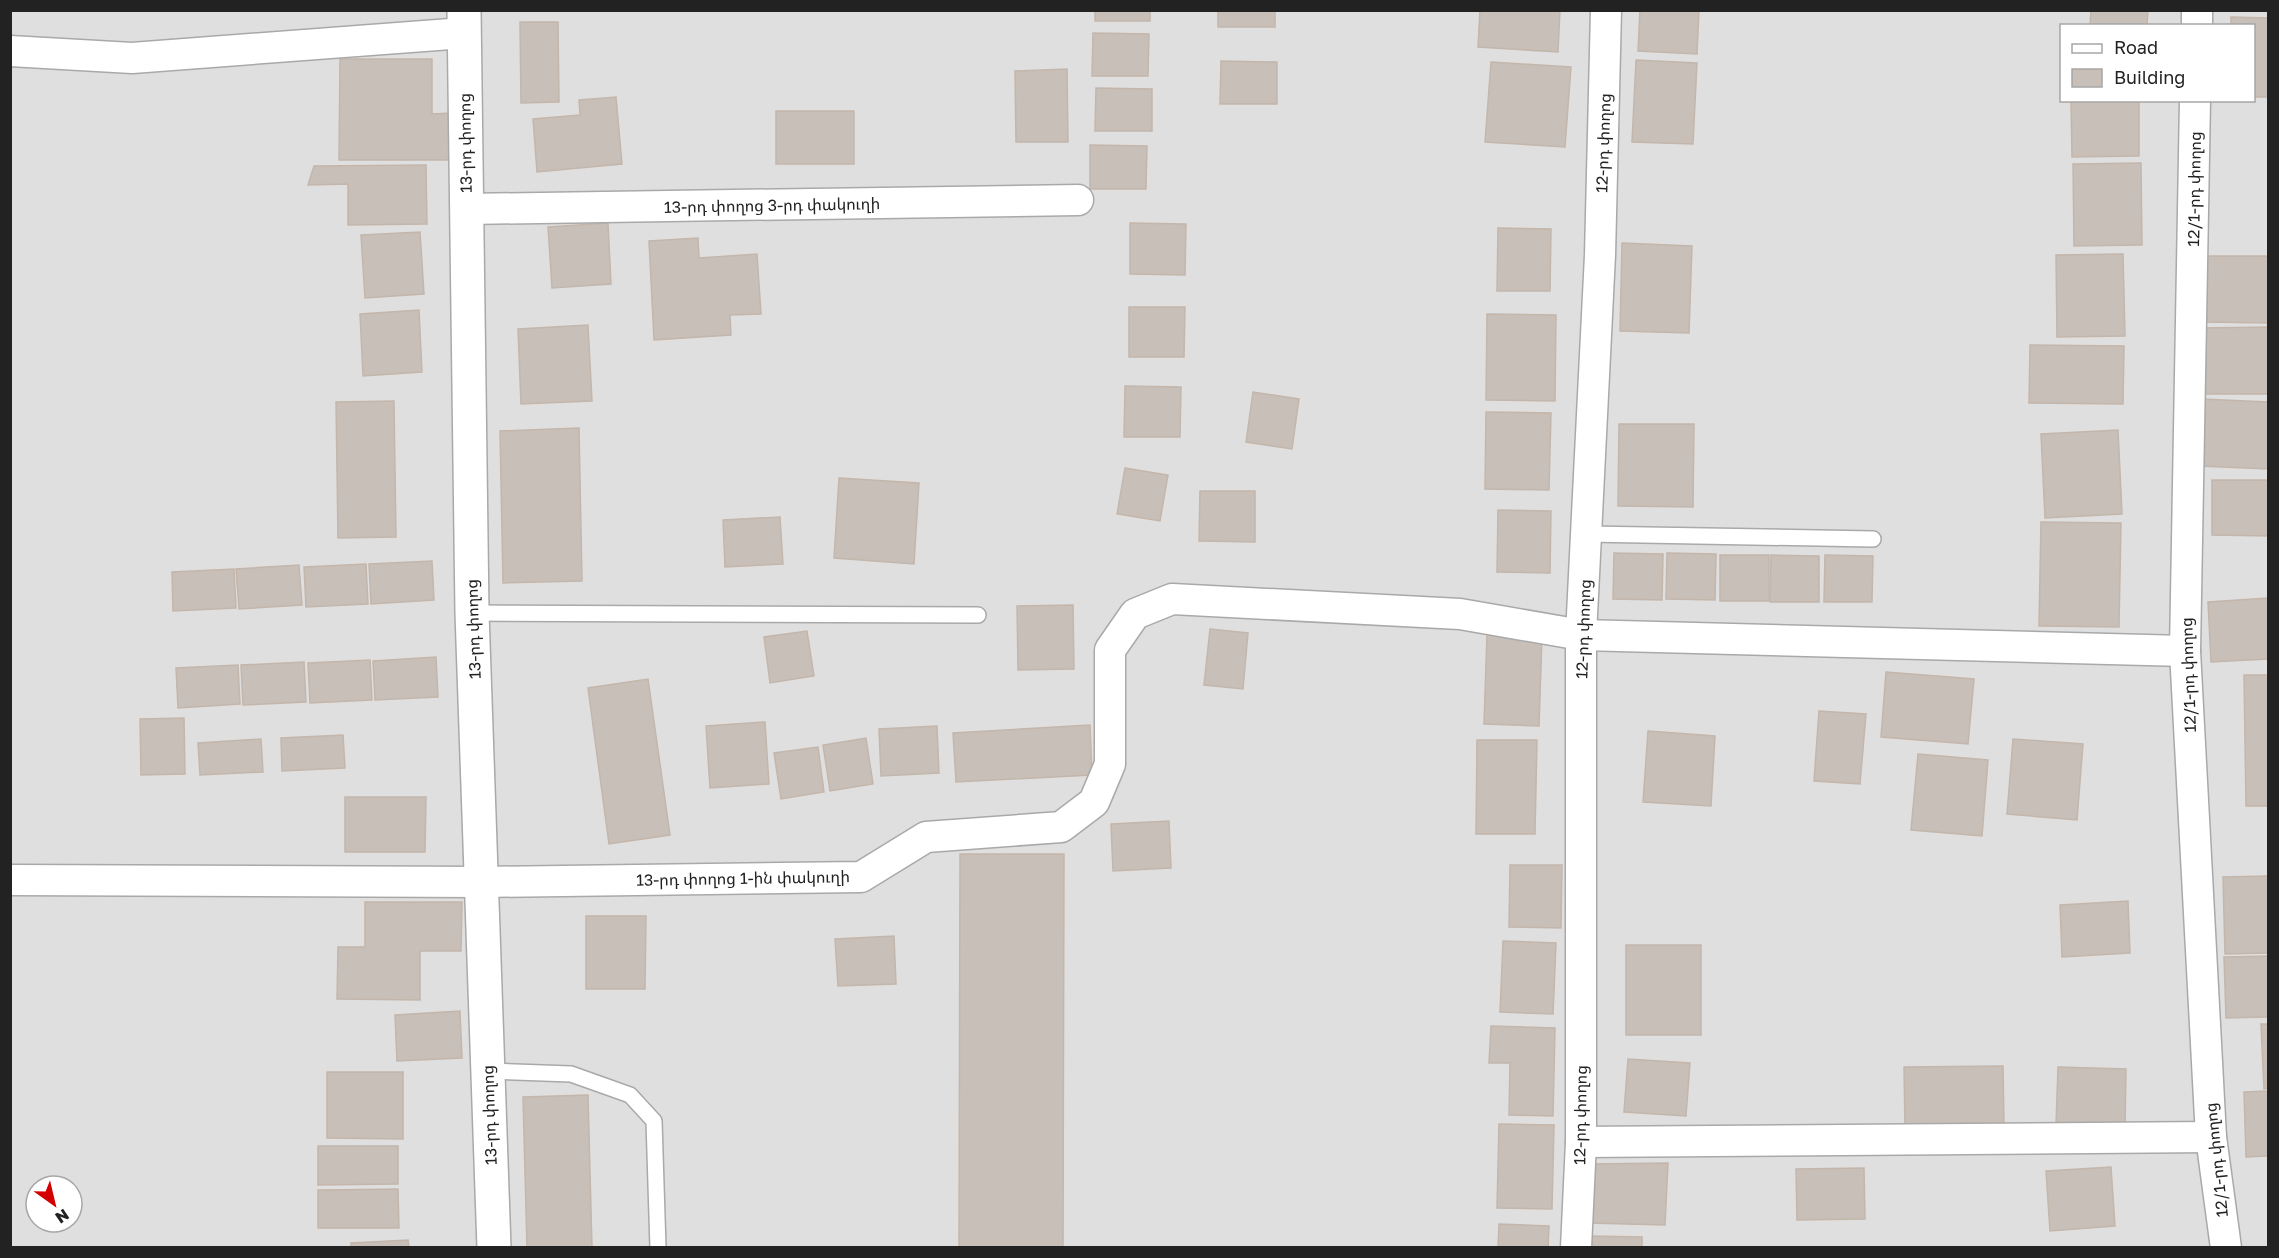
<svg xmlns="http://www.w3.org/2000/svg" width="2279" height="1258" font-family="'Golos Text','Noto Sans Armenian',sans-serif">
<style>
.residential{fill:#e0dfdf;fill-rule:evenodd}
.building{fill:#c7bfb8;stroke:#c4b6ab;stroke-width:1.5}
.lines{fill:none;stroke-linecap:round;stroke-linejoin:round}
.service-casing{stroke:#a9a9a9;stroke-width:18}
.minor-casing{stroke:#a9a9a9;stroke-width:33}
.tertiary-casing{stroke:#a9a9a9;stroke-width:36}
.service{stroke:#fff;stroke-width:15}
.minor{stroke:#fff;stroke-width:30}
.tertiary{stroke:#fff;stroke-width:33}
.labels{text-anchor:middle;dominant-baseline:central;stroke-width:4.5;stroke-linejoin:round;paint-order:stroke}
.street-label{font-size:16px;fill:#222;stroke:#fff}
</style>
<rect width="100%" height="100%" fill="#f2efe9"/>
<path class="residential" d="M11,11H2268V1247H11ZM2062,26H2254V100H2062ZM36,1186H72V1222H36Z"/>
<g class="building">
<rect x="1095" y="10" width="55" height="11"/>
<rect x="1218" y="10" width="57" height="17"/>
<path d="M1480,10H1560L1558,52L1478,47Z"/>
<path d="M1640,10H1699L1697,54L1638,51Z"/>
<path d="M2091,10H2148L2147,26H2090Z"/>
<path d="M2231,17L2268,18V97H2254V26H2231Z"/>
<path d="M520,22H558L559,102L521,103Z"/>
<path d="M1093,33L1149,34L1148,76H1092Z"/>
<path d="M340,59H432V114L452,113L451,160H339Z"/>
<path d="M1636,60L1697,63L1693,144L1632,142Z"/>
<path d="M1221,61L1277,62V104H1220Z"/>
<path d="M1491,62L1571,67L1565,147L1485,142Z"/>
<path d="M1067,69L1068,142H1016L1015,71Z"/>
<path d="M1096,88L1152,89V131H1095Z"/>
<path d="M616,97L622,164L537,172L533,119L580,115L579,100Z"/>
<path d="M2071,100H2139V156L2072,157Z"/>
<rect x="776" y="111" width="78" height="53"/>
<path d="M1090,145L1147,146L1146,189H1090Z"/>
<path d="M2141,163L2142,245L2074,246L2073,164Z"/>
<path d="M426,165L427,224L348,225V184L308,185L314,166Z"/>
<path d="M608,223L611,284L552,288L548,227Z"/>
<path d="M1130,223L1186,224L1185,275L1130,274Z"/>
<path d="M1498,228L1551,229L1550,291H1497Z"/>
<path d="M420,232L424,294L365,298L361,235Z"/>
<path d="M698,238L699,258L757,254L761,314L730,315L731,335L654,340L649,241Z"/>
<path d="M1622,243L1692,246L1689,333L1620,331Z"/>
<path d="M2123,254L2125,336L2057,337L2056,255Z"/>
<path d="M2205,256H2268V323L2204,322Z"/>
<path d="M1129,307H1185L1184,357H1129Z"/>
<path d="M419,310L422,372L363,376L360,314Z"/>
<path d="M1487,314L1556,315L1555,401L1486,400Z"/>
<path d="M588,325L592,401L521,404L518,329Z"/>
<path d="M2268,327V394H2201V328Z"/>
<path d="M2030,345L2124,346L2123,404L2029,403Z"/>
<path d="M1125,386L1181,387L1180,437H1124Z"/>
<path d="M1253,392L1299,399L1292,449L1246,442Z"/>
<path d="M2202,399L2268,402V469L2199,466Z"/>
<path d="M394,401L396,537L338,538L336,402Z"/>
<path d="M1486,412L1551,413L1549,490L1485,489Z"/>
<path d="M1619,424H1694L1693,507L1618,506Z"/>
<path d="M579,428L582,581L503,583L500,431Z"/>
<path d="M2118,430L2122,514L2045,518L2041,434Z"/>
<path d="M1125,468L1168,475L1160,521L1117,514Z"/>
<path d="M839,478L919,483L914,564L834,558Z"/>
<path d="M2212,480H2268V536L2212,535Z"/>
<path d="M1200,491H1255V542L1199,541Z"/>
<path d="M1498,510L1551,511L1550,573L1497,572Z"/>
<path d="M780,517L783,564L725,567L723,520Z"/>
<path d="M2041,522L2121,523L2119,627L2039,626Z"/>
<path d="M1614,553L1663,554L1662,600L1613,599Z"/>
<path d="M1667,553L1716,554L1715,600L1666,599Z"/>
<rect x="1720" y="555" width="49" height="46"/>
<path d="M1771,555L1819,556V602H1770Z"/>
<path d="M1825,555L1873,556L1872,602H1824Z"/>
<path d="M432,561L434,600L371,604L369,564Z"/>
<path d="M366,564L368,604L306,607L304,567Z"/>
<path d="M299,565L302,605L239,609L236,569Z"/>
<path d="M234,569L236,608L173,611L172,572Z"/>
<path d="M2268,598V659L2211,662L2208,602Z"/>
<path d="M1073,605L1074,669L1018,670L1017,606Z"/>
<path d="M1210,629L1248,633L1243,689L1204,685Z"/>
<path d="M807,631L814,676L770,683L764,637Z"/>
<path d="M1487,635L1542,636L1539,726L1484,724Z"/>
<path d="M436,657L438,697L375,700L373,661Z"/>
<path d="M370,660L372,700L310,703L308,663Z"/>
<path d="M304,662L306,702L243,705L241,665Z"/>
<path d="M238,665L240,704L178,708L176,668Z"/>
<path d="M1886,672L1974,679L1968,744L1881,737Z"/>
<path d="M2244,675H2268V806H2246Z"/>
<path d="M648,679L670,835L609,844L588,688Z"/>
<path d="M1819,711L1866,714L1860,784L1814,781Z"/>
<path d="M184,718L185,774L141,775L140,719Z"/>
<path d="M765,722L769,784L710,788L706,726Z"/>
<path d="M1090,725L1092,775L956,782L953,733Z"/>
<path d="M937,726L939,773L881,776L879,729Z"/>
<path d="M1648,731L1715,736L1711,806L1643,802Z"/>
<path d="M343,735L345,768L282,771L281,738Z"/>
<path d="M866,738L873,784L830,791L823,745Z"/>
<path d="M261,739L263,772L200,775L198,743Z"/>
<path d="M2013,739L2083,744L2077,820L2007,814Z"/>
<path d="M1477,740H1537L1535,834H1476Z"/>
<path d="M818,747L824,792L781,799L774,753Z"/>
<path d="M1918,754L1988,760L1982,836L1911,830Z"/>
<path d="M345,797H426L425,852H345Z"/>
<path d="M1169,821L1171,868L1113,871L1111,824Z"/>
<path d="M960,854H1064L1063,1248H959Z"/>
<path d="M1510,865H1562L1561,928L1509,927Z"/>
<path d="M2268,876V953L2225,954L2223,877Z"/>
<path d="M2128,901L2130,953L2062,957L2060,905Z"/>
<path d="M365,902H462L461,951H420V1000L337,999L338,947H365Z"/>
<path d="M586,916H646L645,989H586Z"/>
<path d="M894,936L896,984L838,986L835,939Z"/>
<path d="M1503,941L1556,943L1553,1014L1500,1012Z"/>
<rect x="1626" y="945" width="75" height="90"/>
<path d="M2268,956V1017L2226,1018L2224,957Z"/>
<path d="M460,1011L462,1058L397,1061L395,1015Z"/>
<path d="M2261,1024H2268V1088L2264,1089Z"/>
<path d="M1491,1026L1555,1028L1553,1116L1509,1115L1510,1063H1489Z"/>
<path d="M1628,1059L1690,1063L1686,1116L1624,1112Z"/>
<path d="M2003,1066L2004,1126L1905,1128L1904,1067Z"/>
<path d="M2058,1067L2126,1069L2125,1128L2056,1126Z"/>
<path d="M327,1072H403V1139L327,1138Z"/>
<path d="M2268,1091V1156L2246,1157L2244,1092Z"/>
<path d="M588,1095L592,1248H527L523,1097Z"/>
<path d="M1499,1124L1554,1125L1552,1209L1497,1208Z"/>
<path d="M318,1146H398V1184L318,1185Z"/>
<path d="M1668,1163L1665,1225L1587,1223L1588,1164Z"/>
<path d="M2111,1167L2115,1226L2050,1231L2046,1171Z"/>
<path d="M1864,1168L1865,1219L1797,1220L1796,1169Z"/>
<path d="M398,1189L399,1228H318V1190Z"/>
<path d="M1499,1224L1549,1226L1548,1248H1498Z"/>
<path d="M1589,1236L1642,1237V1248H1589Z"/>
<path d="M408,1240L409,1248H351V1243Z"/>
</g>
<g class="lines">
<g class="service-casing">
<g id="service">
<path d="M1587,534L1873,539"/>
<path d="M472,613L978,615"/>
<path d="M488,1071L571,1074L630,1095L654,1121L658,1248"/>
</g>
</g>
<g class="minor-casing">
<g id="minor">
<path d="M2197,26V10"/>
<path d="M10,51L132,58L464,33"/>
<path d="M2195,100L2185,651L2211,1137L2226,1248"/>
<path d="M466,209L1078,200"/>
<path d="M10,880L481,882L861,877L926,837L1061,827L1094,802L1110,764V650L1135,614L1172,599L1460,614L1581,635L2185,651"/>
<path d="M1581,1142L2211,1137"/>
<path d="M1576,1248L1581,1142V635L1600,255L1606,10"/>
</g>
</g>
<g class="tertiary-casing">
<path id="tertiary" d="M464,10L472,613L494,1248"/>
</g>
<use href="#service" class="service"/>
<use href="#minor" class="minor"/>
<use href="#tertiary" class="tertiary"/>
</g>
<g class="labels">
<g class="street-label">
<text transform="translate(465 143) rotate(-91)">13-րդ փողոց</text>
<text transform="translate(1603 143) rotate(-88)">12-րդ փողոց</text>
<text transform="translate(2194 189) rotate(-89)">12/1-րդ փողոց</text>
<text transform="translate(772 205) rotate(-1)">13-րդ փողոց 3-րդ փակուղի</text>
<text transform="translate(473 629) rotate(-92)">13-րդ փողոց</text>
<text transform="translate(1583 629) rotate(-88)">12-րդ փողոց</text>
<text transform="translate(2188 675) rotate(-92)">12/1-րդ փողոց</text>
<text transform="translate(743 878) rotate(-1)">13-րդ փողոց 1-ին փակուղի</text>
<text transform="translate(489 1115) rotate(-92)">13-րդ փողոց</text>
<text transform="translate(1580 1115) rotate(-89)">12-րդ փողոց</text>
<text transform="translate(2216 1160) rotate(-96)">12/1-րդ փողոց</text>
</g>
</g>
<rect width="2279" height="1258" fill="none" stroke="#222222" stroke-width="24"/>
<rect x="2060" y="24" width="195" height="78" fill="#ffffff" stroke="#a7a7a7" stroke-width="1.5"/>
<rect x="2072" y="44" width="30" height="9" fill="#ffffff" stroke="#a7a7a7" stroke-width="1.5"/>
<text x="2114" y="54" font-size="18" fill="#222222">Road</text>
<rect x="2072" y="69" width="30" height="18" fill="#c7bfb8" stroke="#a7a7a7" stroke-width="1.5"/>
<text x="2114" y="84" font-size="18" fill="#222222">Building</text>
<g transform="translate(54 1204) rotate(146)"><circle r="28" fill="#ffffff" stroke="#a7a7a7" stroke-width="1.5"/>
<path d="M0-4.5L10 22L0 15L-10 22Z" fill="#d40000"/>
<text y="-9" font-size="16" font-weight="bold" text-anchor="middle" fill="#222222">N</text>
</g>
</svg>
